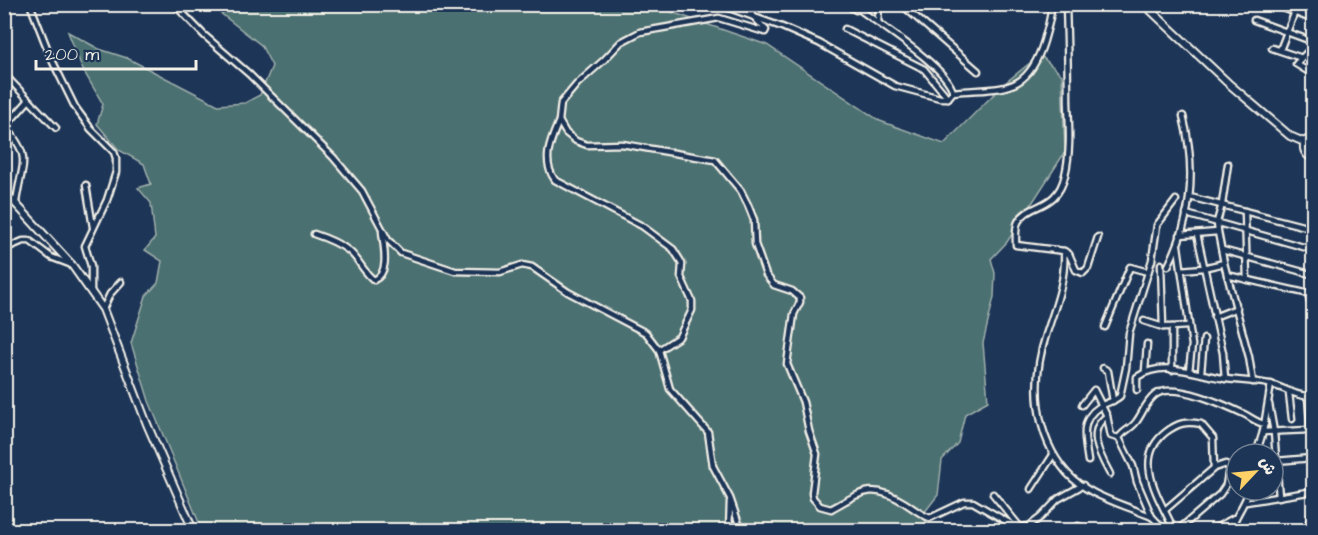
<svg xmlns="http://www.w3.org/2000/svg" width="1318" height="535" font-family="'Architects Daughter','Playpen Sans Arabic',sans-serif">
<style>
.green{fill:#4b6f71;stroke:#a0b0ac;stroke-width:1.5}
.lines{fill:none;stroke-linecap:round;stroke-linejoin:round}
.street-casing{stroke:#f4f1e8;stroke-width:9}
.secondary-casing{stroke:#f4f1e8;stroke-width:10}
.street{stroke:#1d3557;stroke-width:4.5}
.secondary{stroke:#1d3557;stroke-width:6}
</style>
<rect width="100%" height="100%" fill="#1d3557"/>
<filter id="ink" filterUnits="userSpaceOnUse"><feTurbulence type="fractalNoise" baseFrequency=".0167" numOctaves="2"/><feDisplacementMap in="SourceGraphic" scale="12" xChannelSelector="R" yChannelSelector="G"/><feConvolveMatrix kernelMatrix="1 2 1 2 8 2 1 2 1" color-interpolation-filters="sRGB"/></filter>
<g filter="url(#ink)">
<path class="green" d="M210,5H651L767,45L880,121L944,144L1005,83L1040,55L1062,75L1065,152L1007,242L991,259L995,273L994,297L983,343L988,401L965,414L958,443L942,460L938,495L924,513L927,530H202L149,401L131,343L146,296L158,283L162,261L145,250L155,238L151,203L138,188L151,184L144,164L119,150L97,124L103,104L83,70L68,32L99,49L127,58L218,105L245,103L260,95L272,66L261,45Z"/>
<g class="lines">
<g class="street-casing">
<g id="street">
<path d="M30,4L51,58L75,107L91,129L114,152L116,158V172L107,200L85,246L91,266V292"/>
<path d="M174,4L204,35L249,74L333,157L362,191L388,240L401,253L455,271L500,272L522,265L532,267L568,292L646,333L659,350L670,389L708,432L713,466L730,498L741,530"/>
<path d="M718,4L782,27L819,43L895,86L940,98H948L953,92C1003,87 1027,96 1044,41C1047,29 1052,17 1051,4"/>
<path d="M845,4L856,10"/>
<path d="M852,4C875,22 947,66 953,92"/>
<path d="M901,4L978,71"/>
<path d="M1066,4C1067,37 1068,69 1068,102C1069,126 1071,151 1065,175C1057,211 1029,202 1018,222C1015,228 1016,238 1016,245L1064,251C1066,281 1055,307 1046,335C1031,381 1034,435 1067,473C1084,492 1112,501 1135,510C1140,513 1147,514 1152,517C1156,520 1160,526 1164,530"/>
<path d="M1273,4L1314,20"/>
<path d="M752,15L766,30L765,32L719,18L640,32L621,42L604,60L577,84L561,103L559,121L566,133L576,141L587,145L622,144L715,160L741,191L748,205L754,220L755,244L766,275L774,285L792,291L800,298V302L794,314L787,364L803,402L809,431L817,454L812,493L813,498L820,506L831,509C862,492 872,482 905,503C913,508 921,515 930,518L964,502H973L1011,524L1020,527L1029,526L1041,517L1058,499L1083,485"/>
<path d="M1254,20L1314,42"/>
<path d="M878,22L879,4"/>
<path d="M845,29L924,69L948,98"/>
<path d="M1314,45L1296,64L1314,75"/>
<path d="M1272,48L1302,58"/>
<path d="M1280,50L1298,4"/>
<path d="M4,74L56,128"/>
<path d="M559,121C551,140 541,161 555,180L642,226L673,249L680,260L682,264L681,277L692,301V310L679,337L659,350"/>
<path d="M4,124C33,160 22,160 16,202"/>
<path d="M6,126L29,100"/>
<path d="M1228,164L1222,204L1217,222L1218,232L1224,263L1249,357L1253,382"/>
<path d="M86,185L93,227"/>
<path d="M1190,197L1314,229"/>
<path d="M1245,211L1247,280"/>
<path d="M1186,214L1314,250"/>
<path d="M314,234C326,238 339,243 349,251C359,259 363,272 374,280C391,273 383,245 382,231"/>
<path d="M1197,234L1223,353L1225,379"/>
<path d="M1180,235L1218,232"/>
<path d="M1178,246L1192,345L1189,371"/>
<path d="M4,249L23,241H30L51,257L72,265"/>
<path d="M1222,250L1314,275"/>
<path d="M1064,251L1069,254L1076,270L1083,273L1088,268L1098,237"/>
<path d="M1161,264L1163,327H1172V370"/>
<path d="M1168,266C1193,218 1196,168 1183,116"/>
<path d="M1181,270L1203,268L1224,263"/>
<path d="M1227,275L1314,295"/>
<path d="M1308,294L1314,318"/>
<path d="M103,309L110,294L121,282"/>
<path d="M1214,317L1237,308"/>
<path d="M1144,321L1163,327"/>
<path d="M1105,327L1130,267L1148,272"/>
<path d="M1172,327L1188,326"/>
<path d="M1103,368L1108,371L1113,401"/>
<path d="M1145,371L1147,344"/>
<path d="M1201,372L1204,339"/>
<path d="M1137,390V377C1164,359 1198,375 1227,379C1241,381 1255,381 1269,384C1284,387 1297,398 1314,396"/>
<path d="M1289,393L1292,419"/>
<path d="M1308,397L1314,472"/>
<path d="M1269,404L1274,432L1279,497"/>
<path d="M1082,405L1094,390L1107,416L1111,436L1119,438"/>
<path d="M1107,416C1085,431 1101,457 1110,474"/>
<path d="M1263,432L1310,430"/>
<path d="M1256,454L1263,432L1271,384"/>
<path d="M1088,461C1085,440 1079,420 1099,407C1106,402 1114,402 1120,396L1126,368L1129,333L1152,260L1157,225L1176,200"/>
<path d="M1276,461L1312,458"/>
<path d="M1031,489L1053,455"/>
<path d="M993,494L1020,527"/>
<path d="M1246,502L1314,491"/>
<path d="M1165,510L1214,468L1226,464L1229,468L1226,485L1220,494L1178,530"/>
<path d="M1152,517L1137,482L1133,466L1119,438C1123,431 1131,429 1136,422C1143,413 1145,403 1155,395C1173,381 1225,405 1244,414C1252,418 1257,423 1265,424"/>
<path d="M1078,526L1089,530"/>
<path d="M729,530L730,501"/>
<path d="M1101,530H1110"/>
<path d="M1174,530C1160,499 1131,459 1166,432C1178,423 1186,421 1201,424L1213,438L1214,468"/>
<path d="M1212,530L1234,518"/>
<path d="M1231,530C1235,515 1245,505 1249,490"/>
<path d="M1307,530L1314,505"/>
</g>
</g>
<g class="secondary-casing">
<g id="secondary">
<path d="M1144,4L1228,83L1290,136L1304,142"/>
<path d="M1314,136L1305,141C1302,149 1305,156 1314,158"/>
<path d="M4,191L72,265L103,309L147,424L193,530"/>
</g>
</g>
<use href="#street" class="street"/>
<use href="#secondary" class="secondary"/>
</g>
</g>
<rect width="1318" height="535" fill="none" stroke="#1d3557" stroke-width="24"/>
<rect x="12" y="12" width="1294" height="511" fill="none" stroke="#f4f1e8" stroke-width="2" filter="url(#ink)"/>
<g transform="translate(1255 472) rotate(64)"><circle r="28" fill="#1d3557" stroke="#738091" stroke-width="1.5"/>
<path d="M0-4.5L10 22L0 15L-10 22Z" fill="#ffd166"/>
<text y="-9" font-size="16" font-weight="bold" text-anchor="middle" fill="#f4f1e8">ش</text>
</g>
<path d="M36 60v9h160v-9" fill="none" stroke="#f4f1e8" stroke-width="3"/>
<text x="45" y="60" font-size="18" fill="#f4f1e8" stroke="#1d3557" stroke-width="4.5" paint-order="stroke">200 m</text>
</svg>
